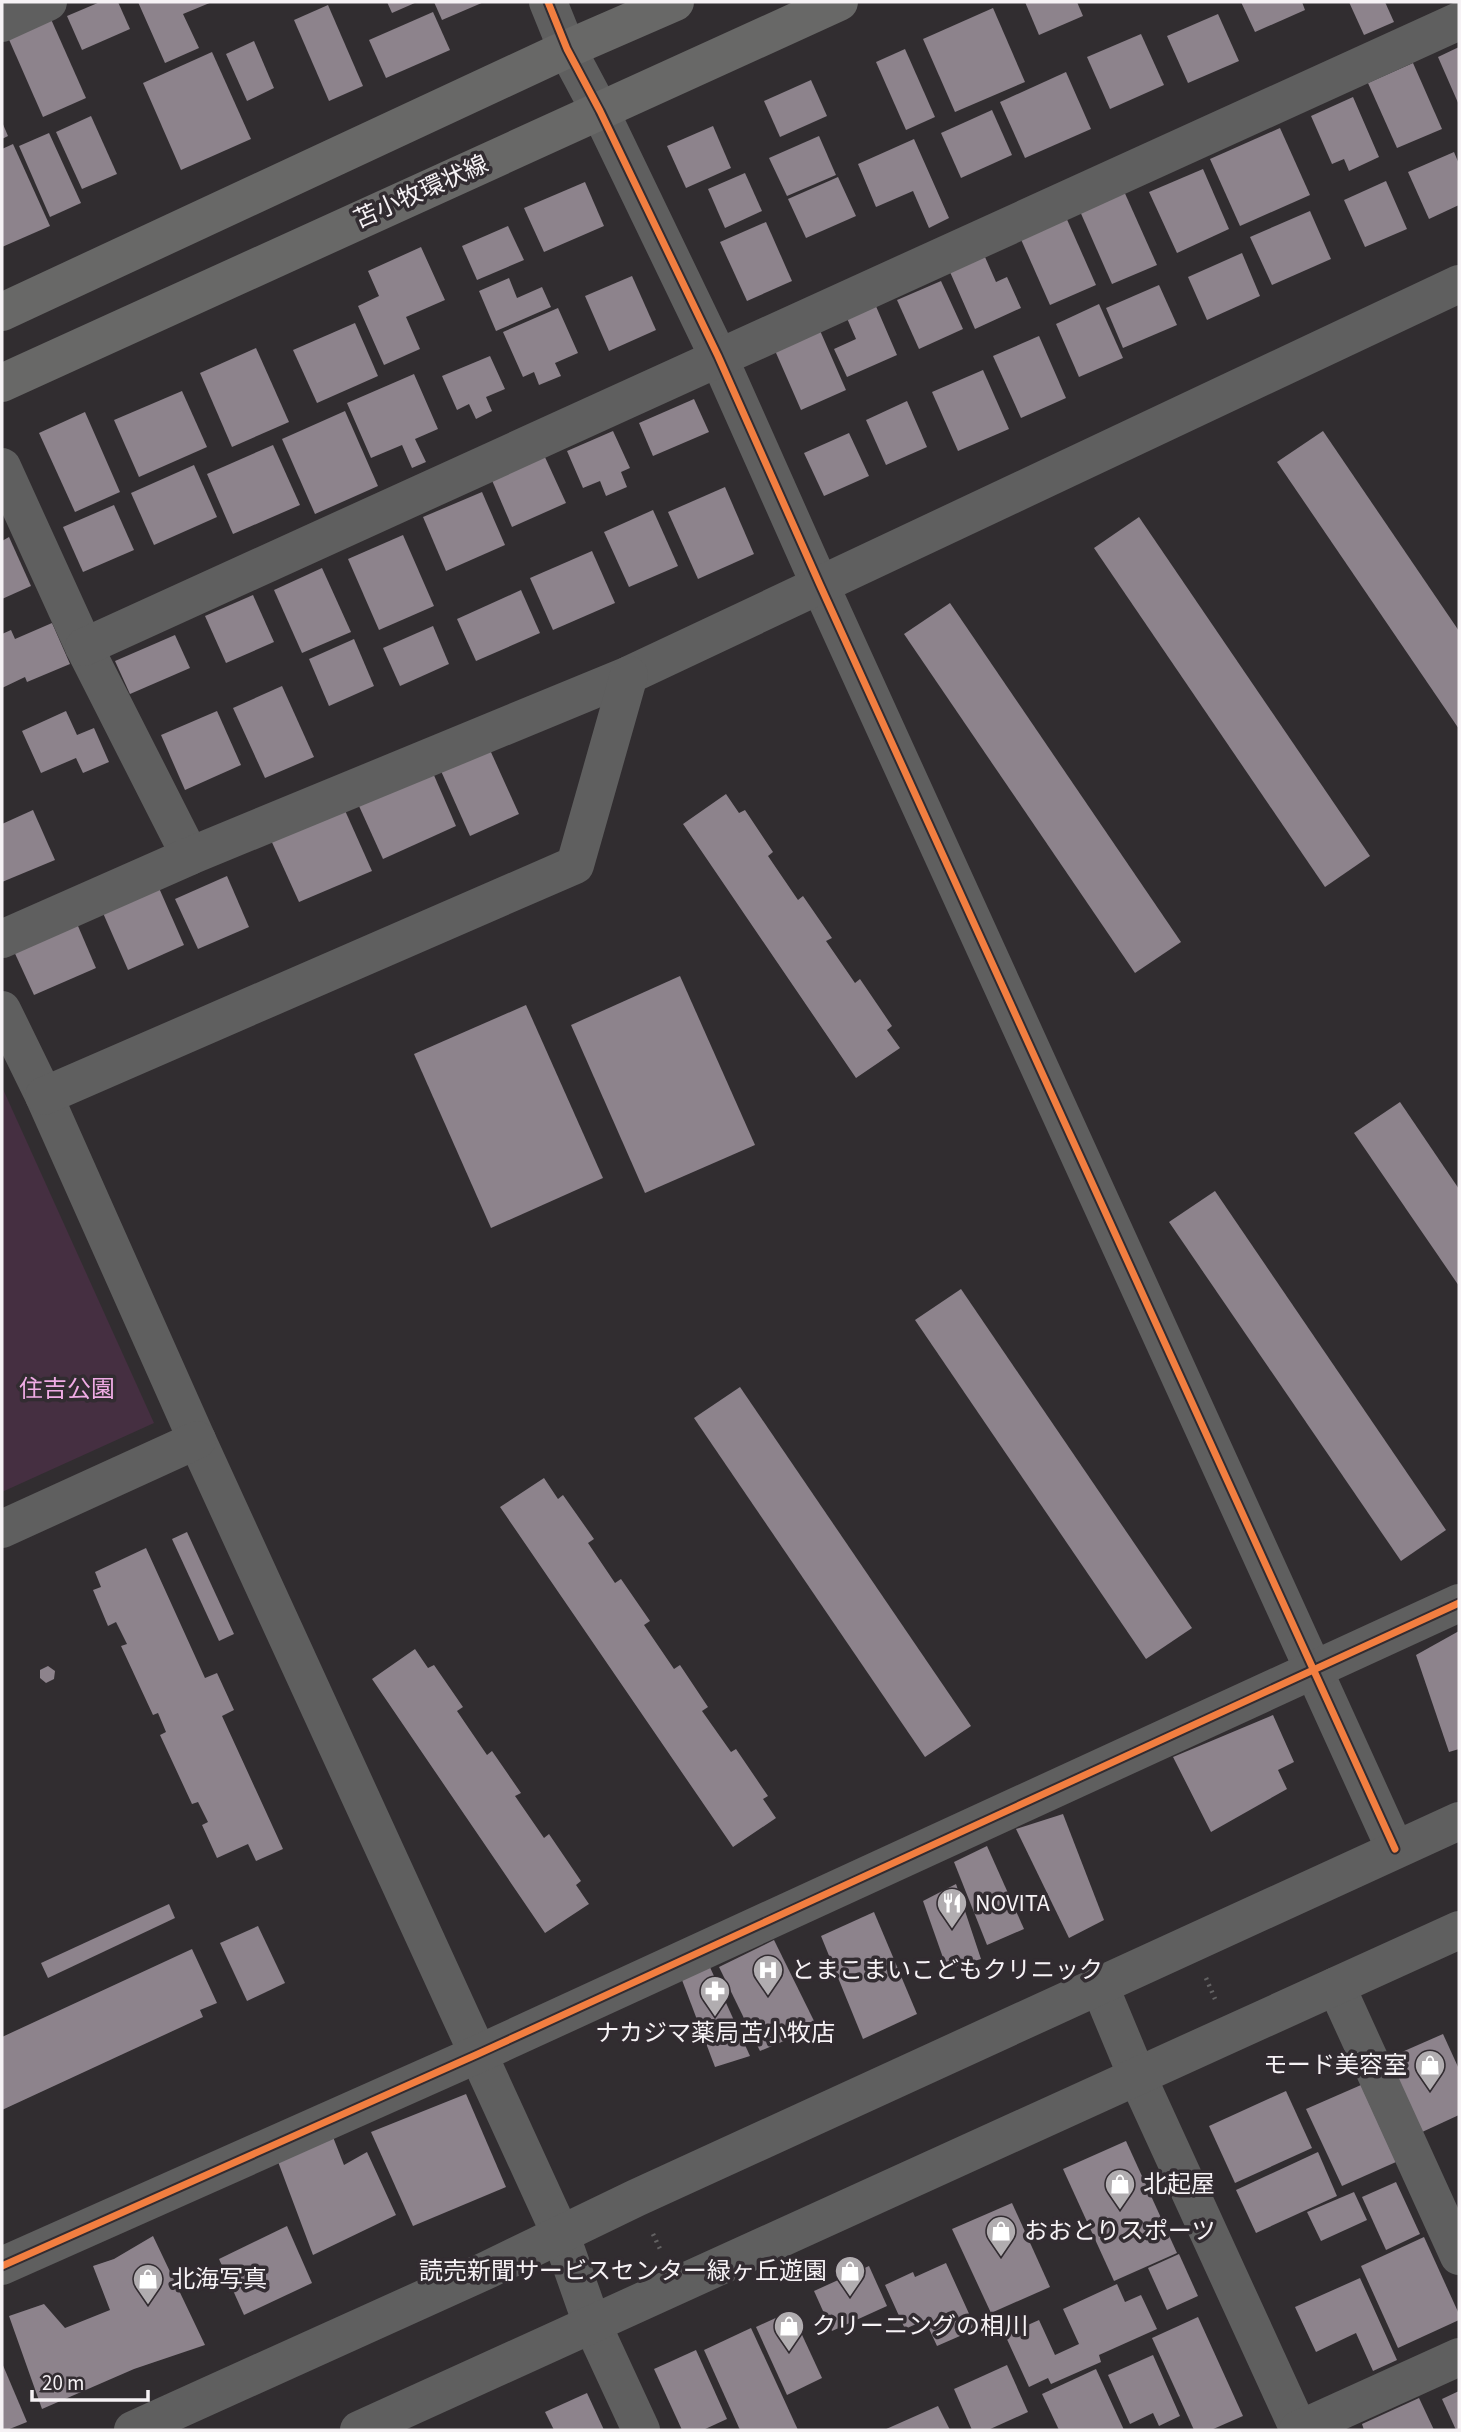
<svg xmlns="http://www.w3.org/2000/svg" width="1461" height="2432" font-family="'Source Sans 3','Noto Sans JP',sans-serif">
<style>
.green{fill:#452f41}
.building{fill:#8d838c}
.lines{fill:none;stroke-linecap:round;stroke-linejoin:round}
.path{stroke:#636263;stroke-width:4.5;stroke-dasharray:2 5;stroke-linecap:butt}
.minor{stroke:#5f5f5f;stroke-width:38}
.major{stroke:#686867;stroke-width:38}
.cycleway-casing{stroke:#322c31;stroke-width:11}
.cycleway{stroke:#f27e40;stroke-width:7}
.labels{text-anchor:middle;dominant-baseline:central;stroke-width:7;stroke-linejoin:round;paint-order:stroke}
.street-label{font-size:24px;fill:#f6f2f5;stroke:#322c31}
.park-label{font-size:24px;fill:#efabe4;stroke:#322c31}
.poi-label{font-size:24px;fill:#f6f2f5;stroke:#322c31;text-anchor:start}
</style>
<rect width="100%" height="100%" fill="#312d30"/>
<path class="green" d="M2,1087L154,1423L2,1492Z"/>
<g class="building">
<path d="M100,2H118L130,29L82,50L67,16Z"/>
<path d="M138,2H212L183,14L199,48L165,63Z"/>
<path d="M387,2H417L392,13Z"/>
<path d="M434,2H484L442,20Z"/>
<path d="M1025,2H1077L1083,16L1039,35Z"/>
<path d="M1241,2H1302L1305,10L1255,32Z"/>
<path d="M1349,2H1385L1394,22L1364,35Z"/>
<path d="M328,5L363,86L329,101L294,20Z"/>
<path d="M993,8L1025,82L955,112L923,39Z"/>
<path d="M433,12L450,50L386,78L369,40Z"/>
<path d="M1218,14L1239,61L1188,83L1167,36Z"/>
<path d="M50,17L86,98L43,117L7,35Z"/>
<path d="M1141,34L1164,85L1110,109L1087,57Z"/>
<path d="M254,41L274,88L247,101L226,54Z"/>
<path d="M1459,47V105L1438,57Z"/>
<path d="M905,49L935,117L906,130L876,62Z"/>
<path d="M212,52L251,139L181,170L143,83Z"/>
<path d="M1413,63L1442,129L1397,148L1368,83Z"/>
<path d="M1066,72L1091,129L1025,158L1000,102Z"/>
<path d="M811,80L827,116L780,137L764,101Z"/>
<path d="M1353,97L1379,157L1349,171L1344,159L1332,164L1311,116Z"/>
<path d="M992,110L1012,155L961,178L941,133Z"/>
<path d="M91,116L117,174L82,189L56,132Z"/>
<path d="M2,122L8,136L2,139Z"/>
<path d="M713,126L731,168L686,188L667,146Z"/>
<path d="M1280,128L1310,195L1240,226L1210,159Z"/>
<path d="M49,133L81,203L50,217L19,146Z"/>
<path d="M819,136L836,175L787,196L769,158Z"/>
<path d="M914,139L949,218L929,228L913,191L876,207L858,164Z"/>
<path d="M13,144L50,226L2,247V149Z"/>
<path d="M1454,152L1459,164V205L1429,219L1408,172Z"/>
<path d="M1203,169L1229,229L1177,253L1149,192Z"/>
<path d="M745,173L762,211L725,228L708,189Z"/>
<path d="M838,177L856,216L806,238L788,199Z"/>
<path d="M1386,181L1407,229L1365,247L1344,200Z"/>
<path d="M585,182L604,226L544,252L524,208Z"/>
<path d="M1123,189L1157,265L1112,284L1079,209Z"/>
<path d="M1310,211L1331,259L1272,285L1250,237Z"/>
<path d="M1065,215L1096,285L1050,305L1019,235Z"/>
<path d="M766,222L792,281L747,301L720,242Z"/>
<path d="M508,226L524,260L477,280L462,246Z"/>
<path d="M421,247L445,300L406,317L420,349L384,365L358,306L379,296L368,271Z"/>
<path d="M1242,253L1260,296L1207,320L1188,277Z"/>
<path d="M985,257L996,282L1007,277L1021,308L975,329L950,272Z"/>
<path d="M632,276L656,330L609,351L585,296Z"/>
<path d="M509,278L517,298L542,287L551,307L496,331L479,291Z"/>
<path d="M941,281L963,329L919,349L897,300Z"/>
<path d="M1159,285L1177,325L1123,348L1106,308Z"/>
<path d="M875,304L897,355L847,377L834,349L856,339L846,316Z"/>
<path d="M1099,304L1123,358L1079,377L1056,324Z"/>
<path d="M558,308L578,353L555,363L561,376L539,385L534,372L523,377L503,332Z"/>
<path d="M355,323L378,376L317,403L293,350Z"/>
<path d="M818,326L846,390L801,410L773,346Z"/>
<path d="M1039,336L1066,398L1021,418L993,356Z"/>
<path d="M256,348L289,422L232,447L200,373Z"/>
<path d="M490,356L505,389L486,397L492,411L476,419L469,404L457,410L442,376Z"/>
<path d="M983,370L1009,429L958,451L932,392Z"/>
<path d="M414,374L438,429L415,439L426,462L412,468L402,445L371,458L347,403Z"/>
<path d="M182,391L207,447L139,477L114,420Z"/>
<path d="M694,399L709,432L653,456L639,423Z"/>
<path d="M907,401L927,447L886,465L866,420Z"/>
<path d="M345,411L378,486L315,514L282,439Z"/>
<path d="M85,412L120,492L75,512L39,433Z"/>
<path d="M613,431L630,468L621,472L627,487L606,496L600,481L583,488L567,451Z"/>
<path d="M1323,431L1459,631V729L1277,462Z"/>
<path d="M849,433L869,476L824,496L804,453Z"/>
<path d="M273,445L300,505L233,534L207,474Z"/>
<path d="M544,455L566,503L512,527L491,478Z"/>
<path d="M194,465L217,517L154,545L131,493Z"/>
<path d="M725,487L754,554L698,579L668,512Z"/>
<path d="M482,492L505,545L446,571L423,517Z"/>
<path d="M114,505L134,550L83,572L63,527Z"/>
<path d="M653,510L678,566L629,587L604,532Z"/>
<path d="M1139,517L1370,856L1325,887L1094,548Z"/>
<path d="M403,535L434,606L379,630L348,559Z"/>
<path d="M9,537L31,586L2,599V541Z"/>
<path d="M592,551L615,603L553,630L530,578Z"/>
<path d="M322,568L351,632L302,653L274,590Z"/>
<path d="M521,590L540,633L476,661L457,619Z"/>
<path d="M253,595L274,642L226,663L205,616Z"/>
<path d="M950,603L1181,942L1135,973L904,634Z"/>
<path d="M52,623L70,664L27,682L25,677L2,688V634L11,630L15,639Z"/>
<path d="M433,626L449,664L400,686L383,648Z"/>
<path d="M175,635L190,668L130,694L115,661Z"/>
<path d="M354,639L374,686L329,706L309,659Z"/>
<path d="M282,686L314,757L265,778L233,708Z"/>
<path d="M66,711L77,735L94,728L109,762L83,773L76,758L41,773L22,731Z"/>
<path d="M217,711L241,765L185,790L161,735Z"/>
<path d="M490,750L519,814L470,836L441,771Z"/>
<path d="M433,773L456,826L383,859L359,806Z"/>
<path d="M726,794L739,813L745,810L773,852L768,856L798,900L803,896L832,938L826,941L855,983L860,979L892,1026L887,1030L900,1048L856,1078L683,824Z"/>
<path d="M343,806L372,871L299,902L270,838Z"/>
<path d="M33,810L55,860L2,882V824Z"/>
<path d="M227,876L249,927L198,949L175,899Z"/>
<path d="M159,888L184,945L128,970L103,913Z"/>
<path d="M75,919L96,968L34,995L12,947Z"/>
<path d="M680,976L755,1145L645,1193L571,1025Z"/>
<path d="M526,1005L603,1178L491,1228L414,1054Z"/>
<path d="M1400,1102L1459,1189V1286L1354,1133Z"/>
<path d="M1215,1191L1446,1530L1401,1561L1169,1222Z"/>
<path d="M961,1289L1192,1628L1146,1659L915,1320Z"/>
<path d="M740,1387L971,1726L925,1757L694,1418Z"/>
<path d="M544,1478L558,1499L563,1495L594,1539L588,1543L615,1583L621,1579L650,1621L644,1625L674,1669L680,1665L708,1707L702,1711L731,1752L736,1749L768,1796L763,1799L776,1818L733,1847L500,1507Z"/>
<path d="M187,1532L234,1634L219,1641L172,1539Z"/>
<path d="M146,1548L205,1678L217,1673L234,1710L222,1716L283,1849L256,1861L248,1844L217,1858L202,1825L208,1822L198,1802L192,1804L160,1735L166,1732L158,1713L153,1715L121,1646L127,1644L116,1622L108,1626L93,1590L101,1587L95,1572Z"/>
<path d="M1459,1631V1749L1449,1752L1416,1655Z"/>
<path d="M415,1649L428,1668L434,1665L463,1707L457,1711L487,1755L492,1751L521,1793L515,1796L544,1838L549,1834L581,1881L576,1885L589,1904L545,1933L372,1679Z"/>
<path d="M48,1666L55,1671L54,1679L46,1683L40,1678V1670Z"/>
<path d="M1273,1715L1294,1762L1278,1770L1287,1789L1211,1832L1173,1757Z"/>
<path d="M1063,1814L1104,1920L1069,1938L1016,1829Z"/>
<path d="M987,1846L1024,1929L987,1945L954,1862Z"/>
<path d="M956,1884L981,1959L947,1969L923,1901Z"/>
<path d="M169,1904L175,1918L48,1978L41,1963Z"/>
<path d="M874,1912L917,2014L863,2039L821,1936Z"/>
<path d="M258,1926L285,1983L247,2001L220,1943Z"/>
<path d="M774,1940L817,2027L760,2051L719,1967Z"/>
<path d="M192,1949L217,2003L200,2010L203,2017L2,2110V2037Z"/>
<path d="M709,1965L750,2056L715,2067L682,1980Z"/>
<path d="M1443,2034L1459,2069V2115L1420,2133L1386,2059Z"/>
<path d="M1361,2085L1396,2162L1342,2186L1306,2109Z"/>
<path d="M1286,2091L1312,2148L1235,2183L1209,2126Z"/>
<path d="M466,2094L506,2187L413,2226L371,2132Z"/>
<path d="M333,2137L344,2165L367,2152L396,2215L313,2255L277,2159Z"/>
<path d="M1126,2141L1177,2253L1114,2281L1063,2169Z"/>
<path d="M1318,2152L1337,2196L1256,2233L1236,2190Z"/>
<path d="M1396,2182L1420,2234L1386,2250L1362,2197Z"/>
<path d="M1354,2192L1367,2220L1321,2241L1307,2212Z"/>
<path d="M1012,2203L1050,2287L991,2313L952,2229Z"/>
<path d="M287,2226L312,2283L244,2315L219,2259Z"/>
<path d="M153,2236L205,2345L134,2369L42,2409L9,2316L44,2304L65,2328L110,2310L93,2266L114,2259Z"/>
<path d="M1424,2237L1459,2314V2320L1398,2348L1361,2266Z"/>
<path d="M1179,2254L1198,2296L1167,2310L1148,2268Z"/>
<path d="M946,2263L976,2329L937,2346L925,2320L905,2329L885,2285L913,2272L915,2277Z"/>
<path d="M869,2266L887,2306L832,2331L814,2291Z"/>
<path d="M1360,2278L1397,2360L1373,2371L1356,2333L1316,2352L1295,2307Z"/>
<path d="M1117,2284L1125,2302L1141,2295L1157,2329L1099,2355L1101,2362L1051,2384L1048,2378L1029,2387L1005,2335L1039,2320L1055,2355L1079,2344L1063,2309Z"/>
<path d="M791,2311L822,2378L787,2395L756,2327Z"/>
<path d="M1198,2317L1243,2416L1211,2430H1194L1152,2338Z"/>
<path d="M751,2328L798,2430H740L704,2350Z"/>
<path d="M696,2350L727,2419L703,2430H682L654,2369Z"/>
<path d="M1153,2355L1180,2416L1159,2426L1153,2413L1130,2424L1108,2375Z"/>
<path d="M2,2363L27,2422L7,2430H2Z"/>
<path d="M1007,2365L1028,2412L988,2430H972L954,2389Z"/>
<path d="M1096,2369L1124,2430H1059L1042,2394Z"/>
<path d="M1459,2391V2430H1456L1442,2399Z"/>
<path d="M587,2393L604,2430H554L545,2412Z"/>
<path d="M1419,2398L1434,2430H1364L1362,2424Z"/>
<path d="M938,2406L950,2430H884Z"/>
</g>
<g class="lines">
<g class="path">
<path d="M1206,1978L1215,1999"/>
<path d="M653,2234L661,2251"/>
</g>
<g class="minor">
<path d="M548,2L567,49L600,111L718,356L820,585L1395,1849"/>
<path d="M2,23L48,2"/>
<path d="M2,467L84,647L190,856"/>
<path d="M84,647L1459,21"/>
<path d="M2,939L190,856L629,675L1459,284"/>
<path d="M2,1010L44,1096L197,1440L560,2233L592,2324L641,2430"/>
<path d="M44,1096L575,865L629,675"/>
<path d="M2,1529L197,1440"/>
<path d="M1336,1986L1459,2256"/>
<path d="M1100,1987L1137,2076L1299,2430"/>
<path d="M2,2266L478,2054L1459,1603"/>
<path d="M133,2430L485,2271L636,2198L1459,1821"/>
<path d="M359,2430L1459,1930"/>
<path d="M1298,2430L1459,2357"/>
</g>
<g class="major">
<path d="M2,312L567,49L675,2"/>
<path d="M2,383L839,2"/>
</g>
<g class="cycleway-casing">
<g id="cycleway">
<path d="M548,2L567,49L600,111L718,356L820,585L1395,1849"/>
<path d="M2,2266L478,2054L1459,1603"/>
</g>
</g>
<use href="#cycleway" class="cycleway"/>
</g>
<defs>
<g id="restaurant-pin" transform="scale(1.575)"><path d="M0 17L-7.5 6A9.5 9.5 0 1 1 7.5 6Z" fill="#b1adb0" stroke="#322c31"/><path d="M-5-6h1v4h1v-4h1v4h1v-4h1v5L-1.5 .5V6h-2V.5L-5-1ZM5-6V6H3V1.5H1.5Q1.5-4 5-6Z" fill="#fff"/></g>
<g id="hospital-pin" transform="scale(1.575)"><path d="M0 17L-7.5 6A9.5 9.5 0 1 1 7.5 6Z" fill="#b1adb0" stroke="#322c31"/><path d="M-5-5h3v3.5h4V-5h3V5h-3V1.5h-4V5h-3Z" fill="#fff"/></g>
<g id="pharmacy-pin" transform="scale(1.575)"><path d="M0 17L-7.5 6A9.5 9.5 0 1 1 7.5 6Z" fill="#b1adb0" stroke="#322c31"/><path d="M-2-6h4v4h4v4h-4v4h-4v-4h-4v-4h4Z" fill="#fff"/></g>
<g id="shop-pin" transform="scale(1.575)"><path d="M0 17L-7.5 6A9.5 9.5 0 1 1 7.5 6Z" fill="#b1adb0" stroke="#322c31"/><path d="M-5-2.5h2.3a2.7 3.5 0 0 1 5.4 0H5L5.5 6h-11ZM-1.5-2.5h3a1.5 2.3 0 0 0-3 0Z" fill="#fff"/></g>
</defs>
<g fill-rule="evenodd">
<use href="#restaurant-pin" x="952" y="1903"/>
<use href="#hospital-pin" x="768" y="1970"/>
<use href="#pharmacy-pin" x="715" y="1991"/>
<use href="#shop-pin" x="1430" y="2065"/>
<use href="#shop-pin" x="1120" y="2184"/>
<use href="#shop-pin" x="1001" y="2231"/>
<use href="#shop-pin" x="850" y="2271"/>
<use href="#shop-pin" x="148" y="2279"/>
<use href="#shop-pin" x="789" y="2326"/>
</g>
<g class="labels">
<g class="street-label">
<text transform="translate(421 192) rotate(-24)">苫小牧環状線</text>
</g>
<g class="park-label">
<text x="67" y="1389">住吉公園</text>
</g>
<g class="poi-label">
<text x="975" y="1903">NOVITA</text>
<text x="791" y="1970">とまこまいこどもクリニック</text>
<text x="715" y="2033" text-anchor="middle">ナカジマ薬局苫小牧店</text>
<text x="1407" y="2065" text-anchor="end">モード美容室</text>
<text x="1143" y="2184">北起屋</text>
<text x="1024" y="2231">おおとりスポーツ</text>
<text x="827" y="2271" text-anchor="end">読売新聞サービスセンター緑ヶ丘遊園</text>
<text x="171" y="2279">北海写真</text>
<text x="812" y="2326">クリーニングの相川</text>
</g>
</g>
<rect width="1461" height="2432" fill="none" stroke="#f6f2f5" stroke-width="7"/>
<path d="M32 2390v10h116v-10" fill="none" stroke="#f6f2f5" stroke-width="3.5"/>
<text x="42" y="2390" font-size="21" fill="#f6f2f5" stroke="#322c31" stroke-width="5" paint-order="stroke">20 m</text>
</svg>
